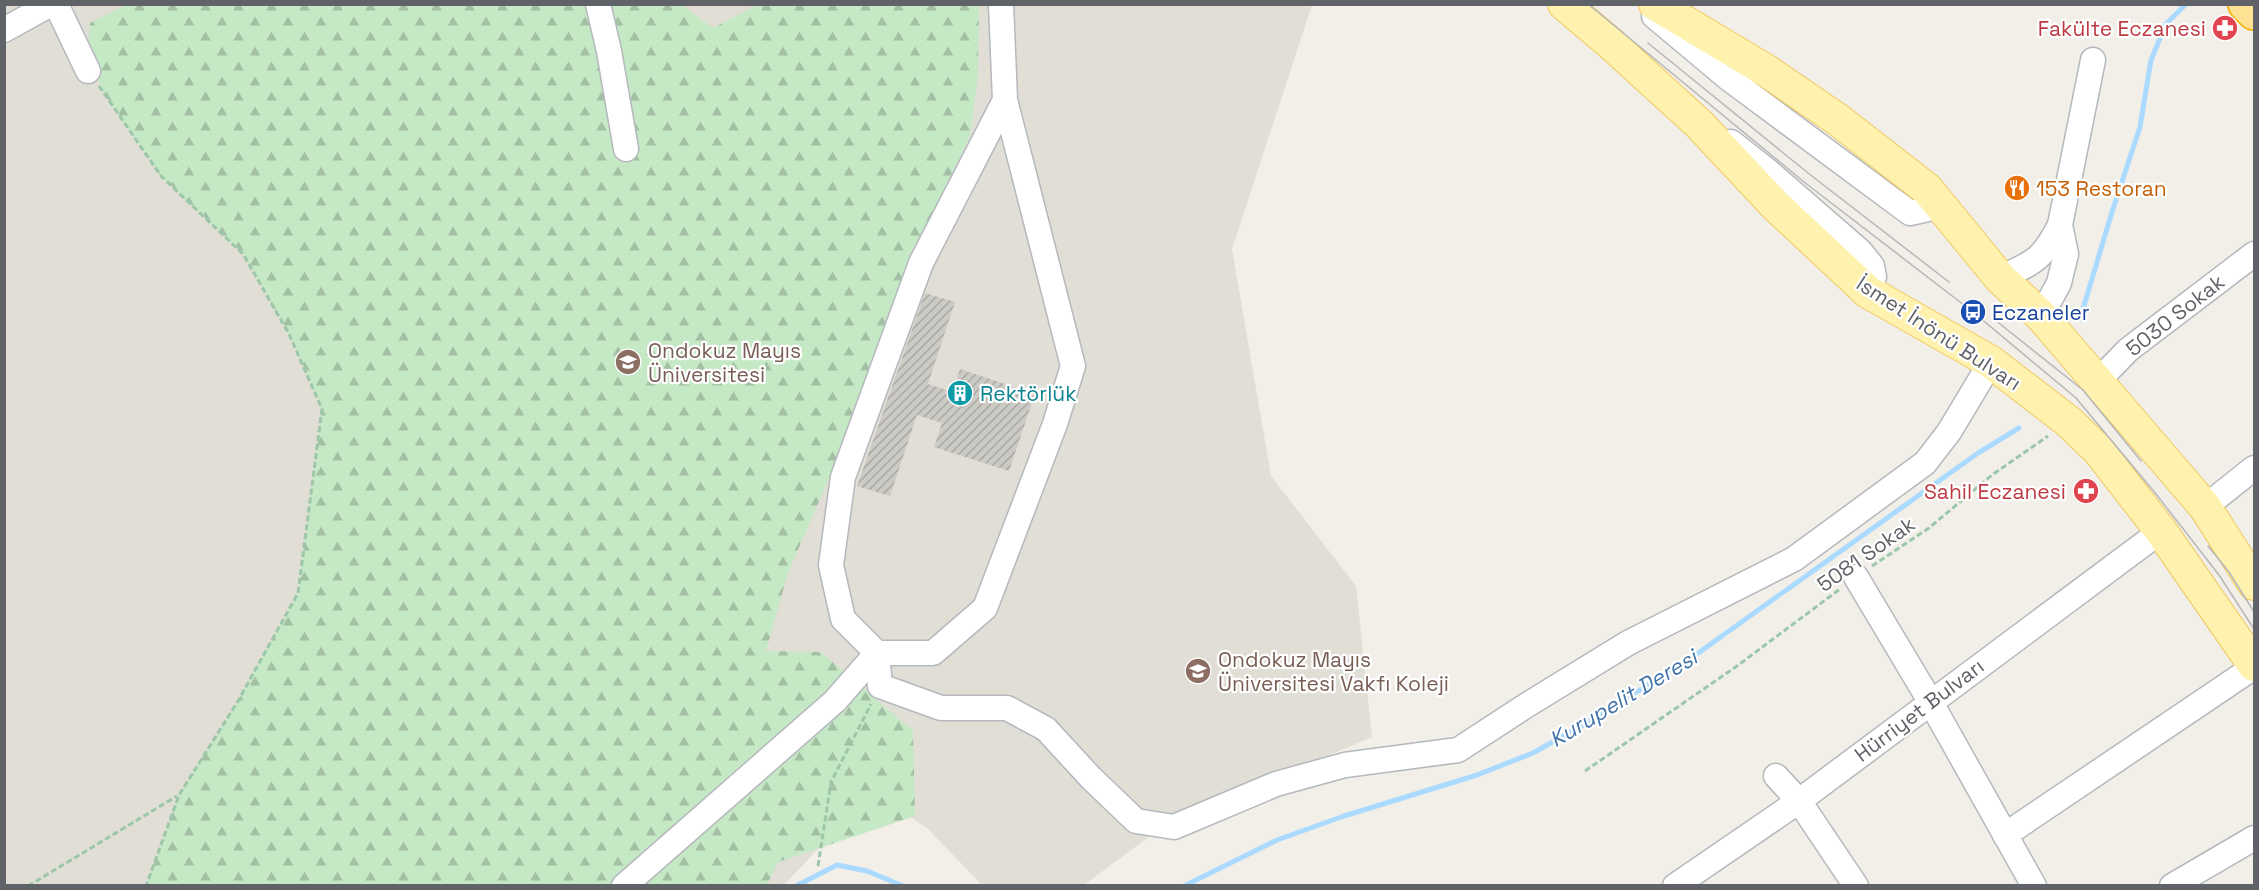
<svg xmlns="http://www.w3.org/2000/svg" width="2259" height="890" font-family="'Space Grotesk',sans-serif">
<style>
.education{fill:#e1ded6}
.forest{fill:url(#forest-firs)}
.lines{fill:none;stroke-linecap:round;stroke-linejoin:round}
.stream{stroke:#aadaff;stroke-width:5}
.building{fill:url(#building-hatch)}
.minor-casing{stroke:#b5b8bc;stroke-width:27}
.major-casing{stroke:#f2c960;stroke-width:34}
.highway-casing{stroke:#f9ab00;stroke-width:36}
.path{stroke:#9cc7a9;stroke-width:3;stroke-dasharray:6 3;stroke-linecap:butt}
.minor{stroke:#fff;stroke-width:24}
.major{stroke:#fff2af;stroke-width:32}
.highway{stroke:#fde293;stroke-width:33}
.tram{stroke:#b6b7b8;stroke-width:1.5}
.labels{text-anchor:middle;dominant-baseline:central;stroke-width:4.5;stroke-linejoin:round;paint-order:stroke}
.health-label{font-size:21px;fill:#be3a42;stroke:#fff;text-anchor:end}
.food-label{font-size:21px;fill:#c56008;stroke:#fff;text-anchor:start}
.transit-label{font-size:21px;fill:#164399;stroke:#fff;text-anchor:start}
.street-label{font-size:21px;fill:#5f6368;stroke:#fff}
.education-label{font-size:21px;fill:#785e54;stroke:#fff;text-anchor:start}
.culture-label{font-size:21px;fill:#0d838f;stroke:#fff;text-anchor:start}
.water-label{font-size:22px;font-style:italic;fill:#4174aa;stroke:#fff}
</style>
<defs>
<pattern id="forest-firs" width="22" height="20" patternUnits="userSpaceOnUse" patternTransform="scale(1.5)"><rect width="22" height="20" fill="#c5e8c5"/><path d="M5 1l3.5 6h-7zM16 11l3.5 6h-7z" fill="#a3c0a4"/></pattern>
<pattern id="building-hatch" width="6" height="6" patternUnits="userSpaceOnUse" patternTransform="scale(1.5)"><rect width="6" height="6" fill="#cccac5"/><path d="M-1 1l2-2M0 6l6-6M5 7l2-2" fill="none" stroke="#a9a8a4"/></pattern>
</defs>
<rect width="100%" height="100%" fill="#f1efe8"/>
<path class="education" d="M5,5H1312L1232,249L1271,476L1356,586L1372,737L1162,827L1084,885H982L928,829L873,791L784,885L5,886Z"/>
<path class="forest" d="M680,4L713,28L757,5H979L978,74L970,136L939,199L829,478L788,573L766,651L821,652L913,731L915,816L778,862L767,885H146L179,795L238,701L298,593L322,409L289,333L243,254L161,176L103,92L88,48L90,23L126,5Z"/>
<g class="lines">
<g class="stream">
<path d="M2080,319L2112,212L2140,127L2151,60L2166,24L2186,4"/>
<path d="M796,886L837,865L867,871L903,886"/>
<path d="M1184,886L1277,840L1344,816L1477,775L1533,753L1595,718L1694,656L1978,453L2019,428"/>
</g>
</g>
<path class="building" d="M925,293L955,302L928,384L953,392L960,369L1035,394L1009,471L934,447L942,423L917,415L890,496L857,486Z"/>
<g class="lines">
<g class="minor-casing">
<g id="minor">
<path d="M56,4L88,71"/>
<path d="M598,4L609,51L626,149"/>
<path d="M1001,4L1005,100L1073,366L1055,424L985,608L933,653H877L843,619L831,565L843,477L921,263L1005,100"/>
<path d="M1654,16L1728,78L1910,213L1928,209L1934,198"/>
<path d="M4,30L51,4"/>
<path d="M1731,142L1769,172L1860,251L1872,266L1874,277L1868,292"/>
<path d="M2000,278C2035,262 2042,260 2060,225"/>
<path d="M2041,316L2059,283L2066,254L2060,225L2093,60"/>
<path d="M2098,381L2128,350L2254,254"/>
<path d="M2205,507L2254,468"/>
<path d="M1856,577L1930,701L2034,886"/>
<path d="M1776,776L1799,801L1856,886"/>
<path d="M2005,835L2254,667"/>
<path d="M624,886L835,701L877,653L880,686L941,708H1007L1046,729L1091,778L1136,821L1174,827L1276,784L1345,765L1458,750L1527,705L1628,643L1794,559L1925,463L1949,432L1991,362"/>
<path d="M1675,886L1799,801L2161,531"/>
<path d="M2172,886L2254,838"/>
</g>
</g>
<g class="major-casing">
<g id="major">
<path d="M1564,4L1609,42L1699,124L1776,206L1868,292L1991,362L2069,422L2099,451L2161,531L2254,665"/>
<path d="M1655,4L1767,71L1837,119L1927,189L2000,278L2041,316L2205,507L2254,584"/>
</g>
</g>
<g class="highway-casing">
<path id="highway" d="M2245,4L2254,13"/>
</g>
<g class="path">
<path d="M99,86L161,176L243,254L289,334L322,409L298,593L238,701L179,795L146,886"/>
<path d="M1872,566L1929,528L1992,475L2048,436"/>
<path d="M1585,771L1737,666L1840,589"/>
<path d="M818,866L831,782L871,704"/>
<path d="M28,886L177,796"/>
</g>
<use href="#minor" class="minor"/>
<use href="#major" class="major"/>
<use href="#highway" class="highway"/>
<g class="tram">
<path d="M1588,4L1804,182L1973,312L2076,398L2156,494L2219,575L2254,629"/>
<path d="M1648,43L1808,173L1949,282"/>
<path d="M1995,320L2083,390L2141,461"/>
<path d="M2208,546L2229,572L2254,612"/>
</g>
</g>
<defs>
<g id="pharmacy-disc" transform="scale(1.35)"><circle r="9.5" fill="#e0444e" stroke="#fff"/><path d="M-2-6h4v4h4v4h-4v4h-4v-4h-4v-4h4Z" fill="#fff"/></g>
<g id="restaurant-disc" transform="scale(1.35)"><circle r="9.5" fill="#e8710a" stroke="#fff"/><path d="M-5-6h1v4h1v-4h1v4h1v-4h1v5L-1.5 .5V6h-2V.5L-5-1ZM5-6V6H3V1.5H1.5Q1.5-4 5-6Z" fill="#fff"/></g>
<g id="bus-disc" transform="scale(1.35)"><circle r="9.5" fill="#1a4fb4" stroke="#fff"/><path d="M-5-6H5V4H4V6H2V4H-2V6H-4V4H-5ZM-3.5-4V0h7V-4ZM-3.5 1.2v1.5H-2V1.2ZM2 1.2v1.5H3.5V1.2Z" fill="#fff"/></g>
<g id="university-disc" transform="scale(1.35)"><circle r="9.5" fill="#8d6e63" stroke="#fff"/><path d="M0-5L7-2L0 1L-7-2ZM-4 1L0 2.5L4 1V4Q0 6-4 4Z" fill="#fff"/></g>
<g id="building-disc" transform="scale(1.35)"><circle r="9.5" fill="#0f9aa8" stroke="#fff"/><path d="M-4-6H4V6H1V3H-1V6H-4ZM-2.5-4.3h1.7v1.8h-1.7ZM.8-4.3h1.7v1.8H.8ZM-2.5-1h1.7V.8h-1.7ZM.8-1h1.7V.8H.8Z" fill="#fff"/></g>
<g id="school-disc" transform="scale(1.35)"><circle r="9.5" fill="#8d6e63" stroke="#fff"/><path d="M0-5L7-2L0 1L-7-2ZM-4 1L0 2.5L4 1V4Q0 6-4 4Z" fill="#fff"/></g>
</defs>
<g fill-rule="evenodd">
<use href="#pharmacy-disc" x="2225" y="28"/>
<use href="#restaurant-disc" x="2017" y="188"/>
<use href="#bus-disc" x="1973" y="312"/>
<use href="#university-disc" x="628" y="362"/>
<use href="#building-disc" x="960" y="393"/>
<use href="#pharmacy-disc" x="2086" y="491"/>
<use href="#school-disc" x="1198" y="671"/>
</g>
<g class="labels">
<g class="health-label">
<text x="2206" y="28">Fakülte Eczanesi</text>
<text x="2066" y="491">Sahil Eczanesi</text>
</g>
<g class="food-label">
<text x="2036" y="188">153 Restoran</text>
</g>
<g class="transit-label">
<text x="1992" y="312">Eczaneler</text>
</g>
<g class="street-label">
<text transform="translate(2175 315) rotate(-38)">5030 Sokak</text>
<text transform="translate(1939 333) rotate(33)">İsmet İnönü Bulvarı</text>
<text transform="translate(1866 554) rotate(-35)">5081 Sokak</text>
<text transform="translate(1919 710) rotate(-37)">Hürriyet Bulvarı</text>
</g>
<g class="education-label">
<text x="648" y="350">Ondokuz Mayıs<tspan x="648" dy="24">Üniversitesi</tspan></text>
<text x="1218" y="659">Ondokuz Mayıs<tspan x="1218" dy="24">Üniversitesi Vakfı Koleji</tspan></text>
</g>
<g class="culture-label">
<text x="980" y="393">Rektörlük</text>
</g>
<g class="water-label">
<text transform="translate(1623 698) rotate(-31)">Kurupelit Deresi</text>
</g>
</g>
<rect width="2259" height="890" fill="none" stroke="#5f6368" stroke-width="12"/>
</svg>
